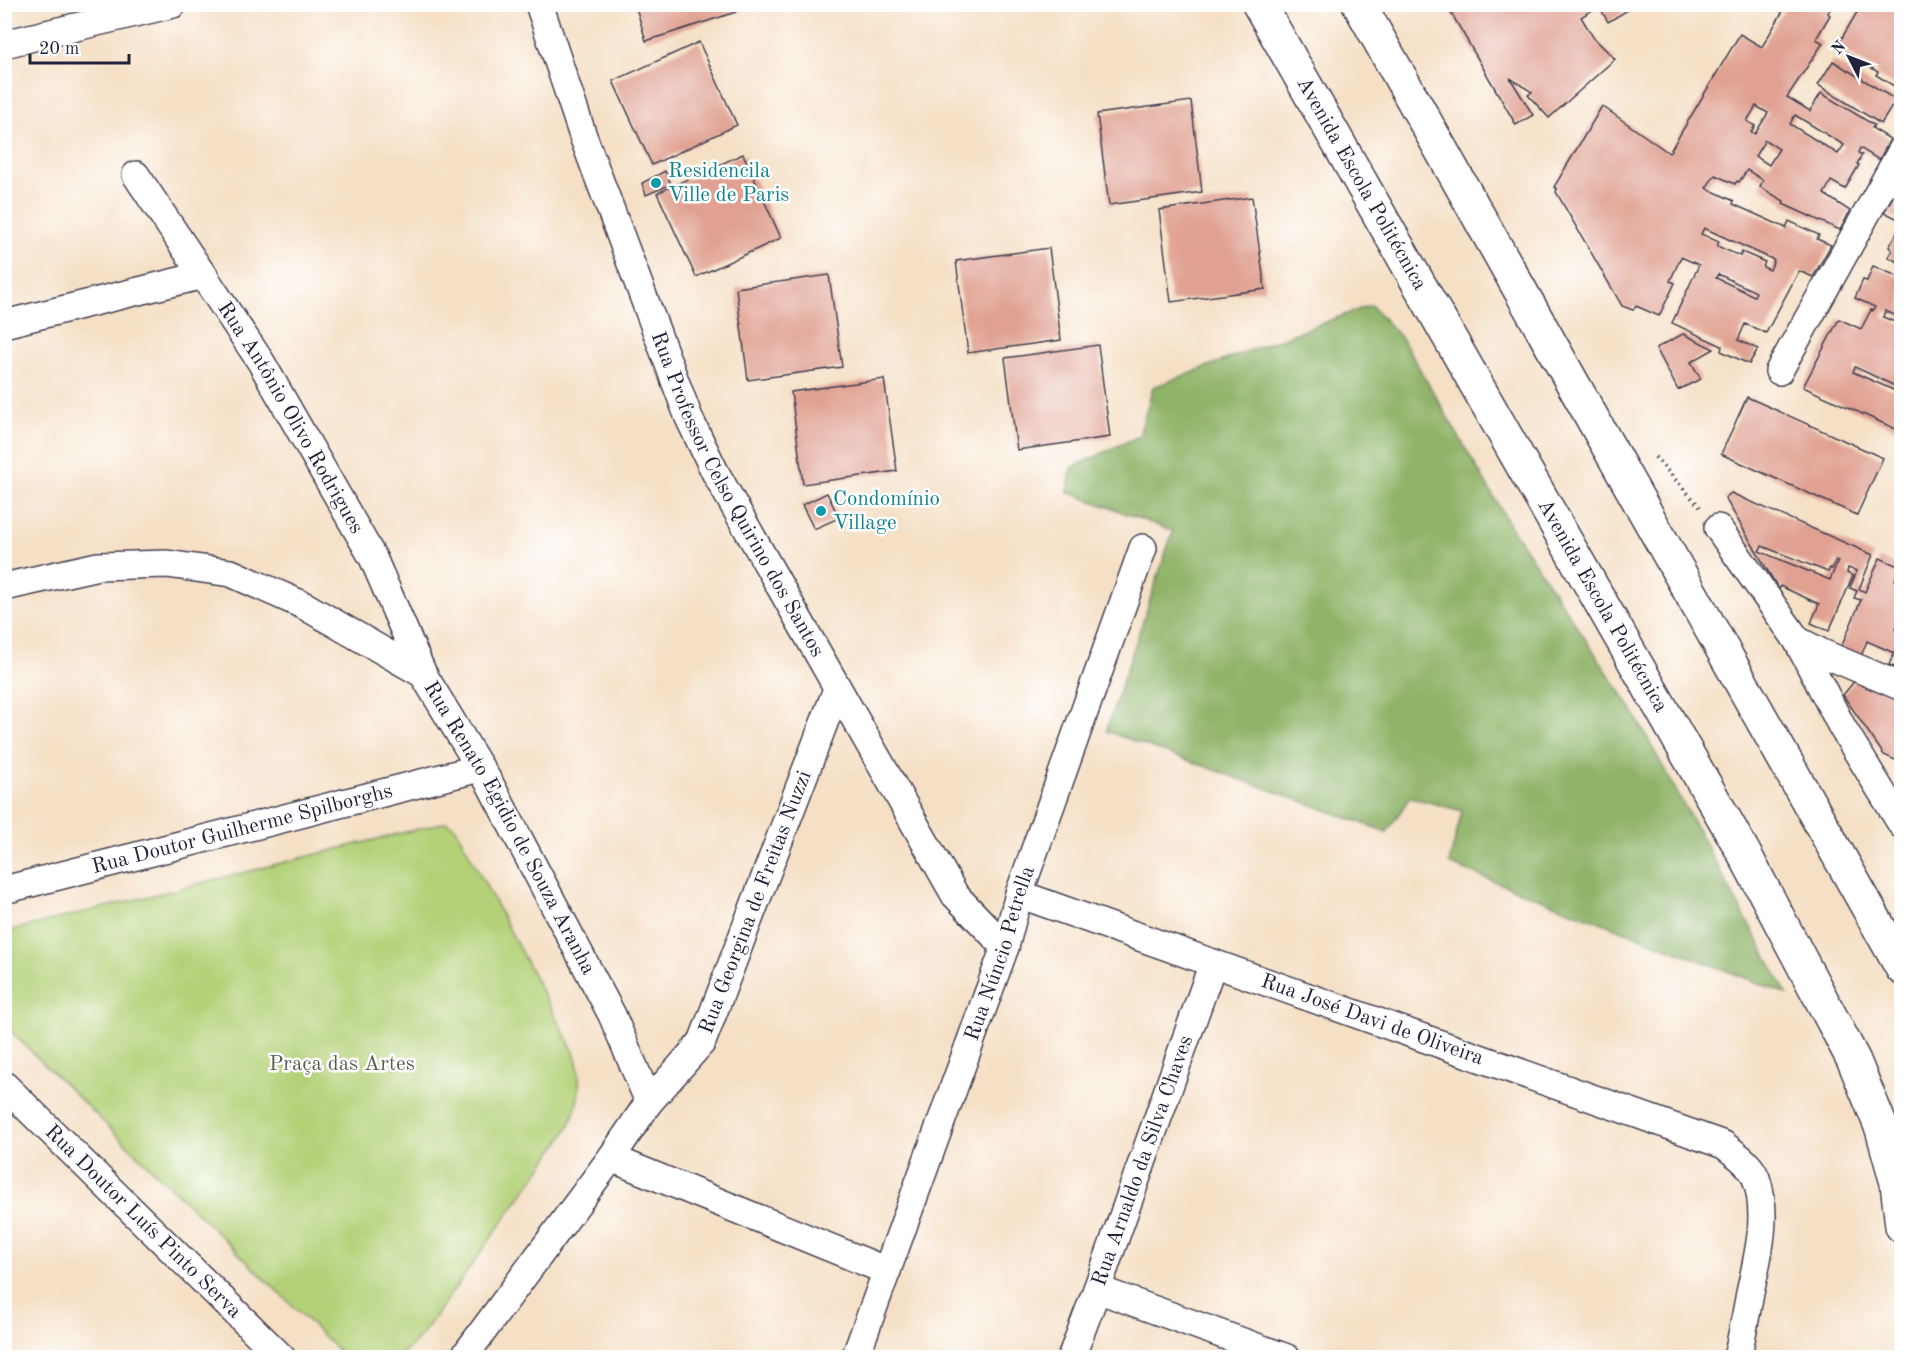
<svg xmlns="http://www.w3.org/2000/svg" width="1906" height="1362" font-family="'Old Standard TT',serif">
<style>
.green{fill:#b4d178;stroke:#6b7a5a;stroke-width:1.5}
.forest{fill:#8fb368;stroke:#586a52;stroke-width:1.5}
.building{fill:#e0a192;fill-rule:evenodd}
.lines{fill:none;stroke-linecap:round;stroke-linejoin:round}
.street-casing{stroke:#423e50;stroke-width:30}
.highway-casing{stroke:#423e50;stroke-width:36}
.path{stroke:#423e50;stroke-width:4;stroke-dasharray:1.5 4.5;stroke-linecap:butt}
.street{stroke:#fff;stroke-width:27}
.highway{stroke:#fff;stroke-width:33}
.culture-dot{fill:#0f9aa8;stroke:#fff;stroke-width:2}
.labels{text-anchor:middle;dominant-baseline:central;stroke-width:5;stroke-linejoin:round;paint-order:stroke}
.culture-label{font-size:21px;fill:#0d838f;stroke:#fff;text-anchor:start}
.street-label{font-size:21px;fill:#22223b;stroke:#fff}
.park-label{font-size:21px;fill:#555f50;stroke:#fff}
</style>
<rect width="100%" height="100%" fill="#fff"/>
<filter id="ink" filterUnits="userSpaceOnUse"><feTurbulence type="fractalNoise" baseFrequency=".0167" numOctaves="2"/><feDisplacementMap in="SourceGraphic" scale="12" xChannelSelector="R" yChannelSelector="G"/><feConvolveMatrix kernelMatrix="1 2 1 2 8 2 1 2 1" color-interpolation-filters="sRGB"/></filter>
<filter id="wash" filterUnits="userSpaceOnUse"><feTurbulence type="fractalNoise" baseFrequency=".008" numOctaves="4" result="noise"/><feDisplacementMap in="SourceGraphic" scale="24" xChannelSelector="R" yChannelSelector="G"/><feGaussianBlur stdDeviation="1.35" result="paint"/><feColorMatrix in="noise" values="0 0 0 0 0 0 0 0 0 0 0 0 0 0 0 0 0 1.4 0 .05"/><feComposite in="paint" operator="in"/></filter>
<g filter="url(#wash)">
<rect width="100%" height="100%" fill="#f5e0c6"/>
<path class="green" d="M446,822L455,827L574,1052C584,1081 579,1111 563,1137L421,1336L399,1357H345L5,1026V932Z"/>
<path class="forest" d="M1371,305L1403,340L1511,527L1631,708L1787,994L1449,864L1462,811L1410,797L1387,832L1106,731L1173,531L1068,492L1071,468L1139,436L1153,387Z"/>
<g id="blocks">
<g class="building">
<path d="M635,4H734L736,12L646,41Z"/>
<path d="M1446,4H1638L1608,22L1599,6L1581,17L1593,37L1615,59L1549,118L1528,95L1532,92L1510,78L1533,115L1516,125Z"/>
<path d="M1787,4H1833L1828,13L1830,15L1816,39L1823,43L1787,97L1810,111L1821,93L1874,125L1872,128L1890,139L1879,160L1860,148L1858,153L1862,155L1857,164L1859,165L1845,189L1831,181L1824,194L1850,211L1840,230L1783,204L1784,201L1760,187L1763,180L1747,170L1739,182L1737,181L1735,184L1715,175L1706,188L1734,201L1733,204L1786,228L1789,221L1819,235L1817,239L1831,245L1813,277L1799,271L1766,333L1745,324L1738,340L1758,349L1749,364L1721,351L1722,346L1672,323L1699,265L1681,257L1670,281L1675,283L1659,316L1636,306L1633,310L1622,306L1556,192L1557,189L1554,187L1602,106L1669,153L1740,34L1762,47ZM1756,106L1768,113L1755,134L1751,132L1755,126L1747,121ZM1795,115L1844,145L1838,154L1790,124ZM1765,140L1779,149L1769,165L1755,156ZM1704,228L1774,260L1770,270L1763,267L1765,262L1742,252L1740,256L1717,246L1719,242L1701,234ZM1718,274L1756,292L1754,296L1716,278Z"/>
<path d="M1851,4H1896L1902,8V91L1876,75L1878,72L1837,46L1859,9Z"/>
<path d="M699,42L737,125L652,165L613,81Z"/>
<path d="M1833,61L1896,100L1881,124L1818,85Z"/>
<path d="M1191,101L1202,192L1109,205L1097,114Z"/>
<path d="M743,154L781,238L696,277L657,193Z"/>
<path d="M665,171L671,184L646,195L642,183Z"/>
<path d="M1902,181V221L1884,212Z"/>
<path d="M1252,197L1265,289L1171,302L1159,210Z"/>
<path d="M1902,224V264L1888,257L1892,250L1889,247Z"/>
<path d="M1049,248L1061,340L968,353L956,261Z"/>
<path d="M1873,266L1902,278V318L1885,311L1883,317L1902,325V375L1895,386L1855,367L1853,372L1900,393L1902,390V425L1898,430L1803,387L1839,319L1861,329L1871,310L1873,311L1875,307L1855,298L1863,280L1867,281Z"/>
<path d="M829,275L842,367L748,380L736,288Z"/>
<path d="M1683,334L1714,349L1691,362L1701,379L1678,390L1656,348Z"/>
<path d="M1098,345L1110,437L1017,450L1005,358Z"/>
<path d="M884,379L897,471L803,484L791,392Z"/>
<path d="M1747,397L1883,458L1857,515L1721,454Z"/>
<path d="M827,493L839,518L814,529L802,505Z"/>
<path d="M1731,493L1873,555L1859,589L1865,592L1880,558L1900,567L1895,580L1902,583V616L1896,629L1902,632V670L1889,665L1894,653L1867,641L1860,659L1840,650L1861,600L1854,598L1857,591L1850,588L1857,571L1848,568L1847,573L1853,576L1829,631L1811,623L1819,604L1780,586L1779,590L1725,498ZM1762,546L1828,572L1830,568L1832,569L1836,560L1838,561L1830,580L1759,551Z"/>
<path d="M1857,678L1901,697L1896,710L1901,712L1900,715L1902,716V763L1884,755L1843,695Z"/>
</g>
</g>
</g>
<g filter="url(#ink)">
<use href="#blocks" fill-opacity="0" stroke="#423e50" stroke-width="1.5"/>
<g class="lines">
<g class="street-casing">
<g id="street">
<path id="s1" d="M539,4L583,136L689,418L715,472L955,895L1005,947"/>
<path d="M4,44L173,4"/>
<path id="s2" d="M136,175L261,362L373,558L423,674"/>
<path d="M4,324L204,275"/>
<path d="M1779,371L1902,150"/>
<path d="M1718,528L1797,640L1842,727L1902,825"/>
<path id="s3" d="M4,587L98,566L167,564L231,573L305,606L423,674L490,784L612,1015L649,1102"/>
<path d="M1797,640L1822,653L1902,687"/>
<path id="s4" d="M4,890L480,768"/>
<path id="s5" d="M1019,894L1724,1145C1736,1155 1750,1163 1756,1178C1769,1215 1758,1256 1750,1293C1746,1315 1742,1336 1737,1358"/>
<path id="s6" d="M4,1085L282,1358"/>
<path d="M611,1158L887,1271"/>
<path d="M1097,1289L1287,1358"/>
<path id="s7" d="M463,1358L611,1158L649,1102L702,1042L837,689"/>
<path id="s8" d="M855,1358L1005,947L1019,894L1143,548"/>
<path id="s9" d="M1071,1358L1097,1289L1213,963"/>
</g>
</g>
<g class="highway-casing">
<g id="highway">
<path id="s10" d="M1259,4L1745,855L1854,1061L1882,1129L1897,1183L1902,1226"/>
<path d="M1359,4L1902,968"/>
</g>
</g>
<path class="path" d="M1655,457L1700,507"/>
<use href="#street" class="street"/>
<use href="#highway" class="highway"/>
</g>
</g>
<g class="culture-dot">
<circle cx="656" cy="183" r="6"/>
<circle cx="821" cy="511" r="6"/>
</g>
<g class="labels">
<g class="culture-label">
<text x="668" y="171">Residencila<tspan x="668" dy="24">Ville de Paris</tspan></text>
<text x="833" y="499">Condomínio<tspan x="833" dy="24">Village</tspan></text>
</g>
<g class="street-label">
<text stroke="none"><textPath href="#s10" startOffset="207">Avenida Escola Politécnica</textPath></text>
<text stroke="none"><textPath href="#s2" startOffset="288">Rua Antônio Olivo Rodrigues</textPath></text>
<text stroke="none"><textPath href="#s1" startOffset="530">Rua Professor Celso Quirino dos Santos</textPath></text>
<text stroke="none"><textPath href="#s10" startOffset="693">Avenida Escola Politécnica</textPath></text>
<text stroke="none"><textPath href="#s3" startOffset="624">Rua Renato Egidio de Souza Aranha</textPath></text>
<text stroke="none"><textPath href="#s4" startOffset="246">Rua Doutor Guilherme Spilborghs</textPath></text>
<text stroke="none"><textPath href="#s7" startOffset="546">Rua Georgina de Freitas Nuzzi</textPath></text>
<text stroke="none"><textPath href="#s8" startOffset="430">Rua Núncio Petrella</textPath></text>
<text stroke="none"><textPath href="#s5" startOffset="375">Rua José Davi de Oliveira</textPath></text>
<text stroke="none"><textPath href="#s9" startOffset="210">Rua Arnaldo da Silva Chaves</textPath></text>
<text stroke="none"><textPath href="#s6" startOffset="195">Rua Doutor Luís Pinto Serva</textPath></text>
</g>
<g class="park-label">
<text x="342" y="1064">Praça das Artes</text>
</g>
</g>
<rect width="1906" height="1362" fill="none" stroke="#fff" stroke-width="24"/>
<g transform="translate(1849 57) rotate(312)" stroke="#ffffff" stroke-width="4.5" paint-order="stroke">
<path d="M0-4.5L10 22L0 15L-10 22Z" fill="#22223b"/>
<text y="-9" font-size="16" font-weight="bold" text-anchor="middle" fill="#22223b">N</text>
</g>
<path d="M30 54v9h99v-9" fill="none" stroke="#22223b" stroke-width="3"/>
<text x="39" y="54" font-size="18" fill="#22223b" stroke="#ffffff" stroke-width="4.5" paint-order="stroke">20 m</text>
</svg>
